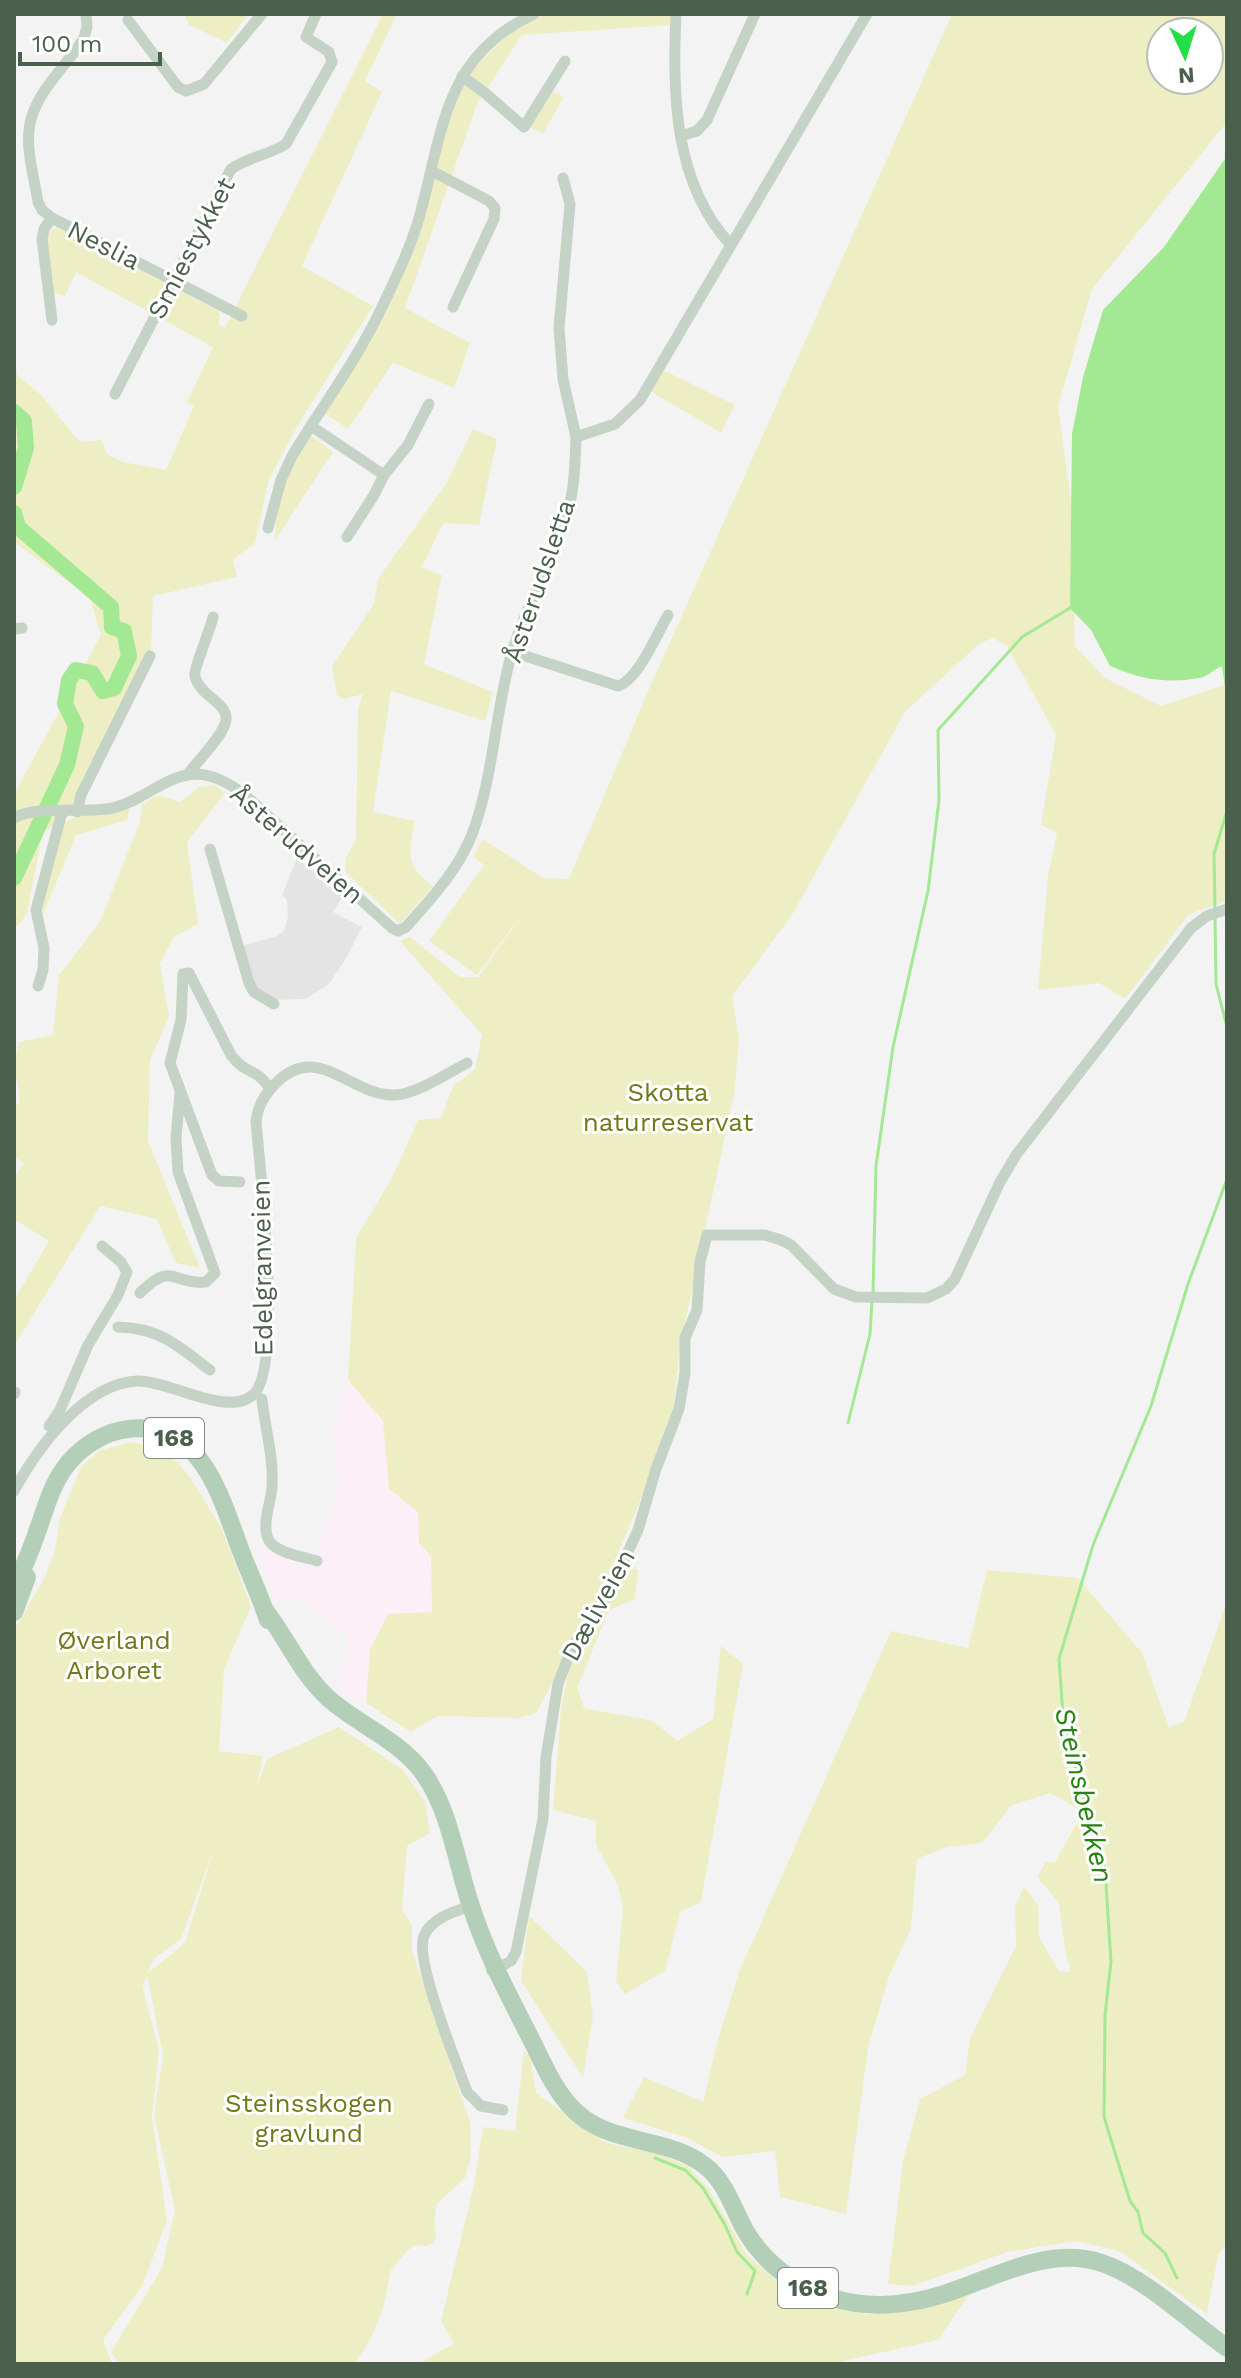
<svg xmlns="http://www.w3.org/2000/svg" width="1241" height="2378" font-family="'Work Sans',sans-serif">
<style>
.commercial{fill:#fceff8}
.education{fill:#e4e4e5}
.green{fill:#eeeec5;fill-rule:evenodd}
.water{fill:#a3e994}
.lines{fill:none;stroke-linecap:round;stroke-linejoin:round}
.stream{stroke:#a3e994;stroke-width:3}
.river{stroke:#a3e994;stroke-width:16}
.minor{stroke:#c4d3c5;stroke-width:11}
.primary{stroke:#b4cfb7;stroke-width:18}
.labels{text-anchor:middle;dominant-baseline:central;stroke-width:6;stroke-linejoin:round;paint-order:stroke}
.shield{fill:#fff;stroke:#818f82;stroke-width:2}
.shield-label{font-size:24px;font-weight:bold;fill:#4b5f4d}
.street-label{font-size:26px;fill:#4b5f4d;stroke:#fff}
.park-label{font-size:26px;fill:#6f7a1b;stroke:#fff}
.water-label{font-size:28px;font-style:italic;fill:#278412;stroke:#fff}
</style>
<rect width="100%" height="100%" fill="#f4f3f4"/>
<path class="commercial" d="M348,1380L383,1421L389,1489L418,1512L419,1543L431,1556L432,1612L370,1649L366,1703L341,1690L348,1635L303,1601L276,1600L261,1562L259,1544L314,1556L339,1486L332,1436Z"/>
<path class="education" d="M297,858L343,896L333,912L362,927L346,959L328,985L305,999L272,1000L257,990L242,946L277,936L284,931L288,917L287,900L282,895Z"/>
<g class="green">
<path d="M184,14H248L227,43L189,25Z"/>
<path d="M383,14H397L365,81L382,92L302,266L373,306L299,423L269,479L255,543L233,560L237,577L153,596L151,655L73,814L43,832L27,914L14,930V794L101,635L90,598L14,542V351L17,375L41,395L80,442L102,440L107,454L123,462L166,470L194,406L187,402L213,347L76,272L65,296L54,293L46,235L57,227L219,311V325L225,328Z"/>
<path d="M546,14H671V25L522,35L477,104L405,308L470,343L454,388L393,363L348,429L321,411L389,301L447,120L471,71L514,28Z"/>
<path d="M952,14H1227V122L1092,289L1058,407L1071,501L1075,646L1105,678L1161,706L1227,684V901L1189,914L1125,999L1099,983L1038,990L1048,876L1057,833L1041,825L1056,735L1007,646L993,638L980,643L905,712L792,915L732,996L739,1040L734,1095L680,1346L672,1424L601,1594L536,1713L519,1718L437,1716L411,1732L366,1703L370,1649L388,1614L432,1612L431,1556L419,1543L418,1512L389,1489L383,1421L348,1380L356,1238L391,1180L418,1120L441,1118L453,1086L475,1069L482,1035L400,941L410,937L460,977H478L533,899L477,975L429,941L484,865L473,856L483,839L543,878L569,879L652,682ZM1161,32H1209V80H1161Z"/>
<path d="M549,92L558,93L563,98L543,134L528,126Z"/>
<path d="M663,370L735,405L721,433L650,391Z"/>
<path d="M473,429L497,439L479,525L443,523L422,567L442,575L424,664L493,692L485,721L391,691L373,812L415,821C409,854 404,864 433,886L400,924L345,871L346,858L356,839L358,709L363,694L344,699L337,696L332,666L374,604L378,579L446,484Z"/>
<path d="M309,434L333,452L275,540C276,493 285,474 309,434Z"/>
<path d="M214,785L225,793L187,842L198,924L174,937L160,963L169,1016L150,1060L148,1141L200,1268L176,1263L157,1219L100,1206L14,1346V1301L49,1241L14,1219V1178L24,1163L14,1157V1106L20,1102L14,1062L19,1042L53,1035L59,975L100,922L140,822L142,804L159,795L180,802L199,787Z"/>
<path d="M130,809L127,820L76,835L42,917L38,915L60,825L77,816Z"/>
<path d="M129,1442C184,1447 194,1487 221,1527L209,1495L251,1606L224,1670L219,1751L263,1756L257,1786L267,1759L339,1727L402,1769L425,1802L430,1833L407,1846L402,1910L412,1925V1950L470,2123L471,2156L465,2178L437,2204L434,2220L436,2236L433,2243L426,2246L417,2245L408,2250L391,2270L383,2309L371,2338L355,2364H120L111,2352L162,2268L175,2210L154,2116L163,2055L147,1976L142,1985L159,2050L152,2117L167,2221L142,2286L103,2340L112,2364H14V1630L44,1579L55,1550L60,1518L81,1467L99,1451ZM215,1845L185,1943L148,1973L154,1959L181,1939Z"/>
<path d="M623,1568L638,1569L635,1599L609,1610L577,1688L584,1708L653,1721L677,1741L713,1719L721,1646L743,1664L701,1902L680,1912L665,1971L625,1994L616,1981L623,1908L618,1886L596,1844V1821L553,1810L561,1709L569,1670Z"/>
<path d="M987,1570L1078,1578L1142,1653L1169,1727L1184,1722L1227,1602V2243L1218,2255L1207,2314L1119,2251L1075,2241L1008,2252L912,2286L888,2284L903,2161L920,2099L965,2075L970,2039L1016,1946L1015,1906L1024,1887L1038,1905L1039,1937L1059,1971L1071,1972L1065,1950L1059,1903L1037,1877L1046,1862H1055L1083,1812L1051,1793L1012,1805L982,1843L947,1847L917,1859L911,1929L889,1976L868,2048L846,2214L780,2197L775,2151L723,2157L685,2137L623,2118L644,2077L703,2102L717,2043L739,1972L891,1631L968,1648Z"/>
<path d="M529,1916L587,1972L593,2016L583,2078L521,1981Z"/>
<path d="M524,2051L530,2056L536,2093L606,2143L659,2154L688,2166L709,2189L746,2254L789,2291L820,2307L866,2314L914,2311L969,2295L938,2340L843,2361L842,2364H418L454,2343L441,2321L473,2189L483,2127L515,2131Z"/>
</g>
<path class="water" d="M1227,156V665C1216,666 1209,677 1199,678C1165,684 1141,679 1110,666L1091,630L1070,608L1072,434L1083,377L1103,310L1164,247Z"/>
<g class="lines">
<g class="stream">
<path d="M1223,664L1227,690"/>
<path d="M1215,909L1214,854L1227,811"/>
<path d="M1215,917L1216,984L1227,1027"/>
<path d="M873,1294L876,1166L893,1047L928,891L939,800L938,730L1022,637L1070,608"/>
<path d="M848,1423L870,1334L872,1301"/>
<path d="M655,2158L685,2170L703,2188L725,2225L737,2252L755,2271L747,2294"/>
<path d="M1177,2278L1165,2253L1143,2233L1138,2212L1130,2201L1104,2117L1105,2015L1111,1962L1105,1869L1064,1729L1059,1659L1093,1545L1151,1406L1188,1284L1227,1179"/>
</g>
<g class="river">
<path d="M14,412L24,421L26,448L14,487"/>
<path d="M14,513L18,527L111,607L112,627L124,631L129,656L114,688L103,691L92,673L76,670L69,680L65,704L76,726L67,765L14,878"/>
</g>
<g class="minor">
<path d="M86,14L87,27L84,38C68,64 41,87 32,116C23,142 34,176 38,202L42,210L52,218L242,316"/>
<path d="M676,14C672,93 674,183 730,244"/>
<path d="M128,20L178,87L186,91L204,84L262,14"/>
<path d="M462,76L485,93L524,127L565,61"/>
<path d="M681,136L697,131L707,120L755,14"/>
<path d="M432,171L489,201L495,208L494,219L453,307"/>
<path d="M563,178L570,204L559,328L563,379L576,437"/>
<path d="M52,218L44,229L42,239L52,320"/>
<path d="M115,394L231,169C248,157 269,155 286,144L332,62L329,52L306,37L316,14"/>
<path d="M311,426L384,475L374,495L347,537"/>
<path d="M384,475L408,445L429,404"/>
<path d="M268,528L281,480L292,456C321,408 357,360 381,309C395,280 410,249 419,218C443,134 442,57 534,14"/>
<path d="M14,629L22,628"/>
<path d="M513,652L618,686C638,680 657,634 668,615"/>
<path d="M187,775C196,763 225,734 226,720C227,711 220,705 214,700C207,694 196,685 195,676C193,670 211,628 213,617"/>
<path d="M77,812L81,795L150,656"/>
<path d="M14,818C35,805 84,814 113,808C140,802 161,780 187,775C209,771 229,783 245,795L392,928L398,931L406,927C432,898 459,869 473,832C494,774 495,711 512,652C527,603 553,558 568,510C575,487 575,460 576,437L615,424L640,400L867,14"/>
<path d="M210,849L249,983L254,992L274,1004"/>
<path d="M38,986L43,970L44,948L36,910L62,812"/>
<path d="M240,1182L219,1181L212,1175L170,1063L181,1020L183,974L189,973L231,1055C246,1075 256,1067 270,1089"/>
<path d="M140,1293C173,1260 171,1285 206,1282L215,1273L178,1172L176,1138L180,1092"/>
<path d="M118,1327C160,1328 178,1346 210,1370"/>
<path d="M14,1394L15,1392"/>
<path d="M262,1399C265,1429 274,1457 272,1487C271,1503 260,1528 270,1542C278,1553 304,1557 317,1561"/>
<path d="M49,1426L60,1410L88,1345L118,1295L127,1272L121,1262L102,1246"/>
<path d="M14,1491C38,1447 84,1384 137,1381C169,1380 229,1419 254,1394C283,1364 260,1169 256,1122C258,1105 264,1096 275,1084C318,1040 350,1096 394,1095C415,1095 448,1073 467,1063"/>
<path d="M471,1906C455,1911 431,1918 424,1936C414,1960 457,2063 467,2092L481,2106L503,2110"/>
<path d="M492,1971L511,1961L516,1952L543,1819L546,1757L558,1684L572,1648L611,1589L638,1530L656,1469L679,1409L685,1373V1338L697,1310L700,1262L707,1235H765L781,1240L791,1245L834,1289L856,1297L927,1298L946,1289L955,1279L1000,1182L1016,1155L1191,928L1207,916L1227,909"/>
</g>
<g class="primary">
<path d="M14,1589C22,1570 31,1551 37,1532C45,1511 50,1489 63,1470C77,1450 98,1435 122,1430C198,1416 219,1491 239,1546C248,1571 260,1595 268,1620"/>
<path d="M264,1609C287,1638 300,1672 328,1698C358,1725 400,1740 424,1774C450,1811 456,1861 470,1903C485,1951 509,1996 532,2041C543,2063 553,2087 570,2106C608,2149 671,2133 711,2171C727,2187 734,2210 745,2230C763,2262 795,2286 829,2297C866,2309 907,2306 944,2294C995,2278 1048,2245 1102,2263C1144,2277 1191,2322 1227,2348"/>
<path d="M14,1612L27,1577"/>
</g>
</g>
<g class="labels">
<g class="shield">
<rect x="144" y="1418" width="60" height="40" rx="6"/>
<rect x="778" y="2268" width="60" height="40" rx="6"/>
</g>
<g class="shield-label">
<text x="174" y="1438">168</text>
<text x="808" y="2288">168</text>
</g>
<g class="street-label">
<text transform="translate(104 245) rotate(27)">Neslia</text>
<text transform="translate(191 248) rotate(-62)">Smiestykket</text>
<text transform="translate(539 581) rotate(-71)">Åsterudsletta</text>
<text transform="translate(297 844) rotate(41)">Åsterudveien</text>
<text transform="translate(262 1268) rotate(-91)">Edelgranveien</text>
<text transform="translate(598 1605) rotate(-61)">Dæliveien</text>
</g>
<g class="park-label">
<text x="668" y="1092">Skotta<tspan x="668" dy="30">naturreservat</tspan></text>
<text x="114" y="1640">Øverland<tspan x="114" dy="30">Arboret</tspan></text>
<text x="309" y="2103">Steinsskogen<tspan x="309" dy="30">gravlund</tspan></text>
</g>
<g class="water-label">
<text transform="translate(1084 1795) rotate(77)">Steinsbekken</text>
</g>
</g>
<rect width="1241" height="2378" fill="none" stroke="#4b5f4d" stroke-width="32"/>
<g transform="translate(1185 56) rotate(176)"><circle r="38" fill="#ffffff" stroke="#b7bfb8" stroke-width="2"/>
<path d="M0-6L14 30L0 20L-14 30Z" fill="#23de44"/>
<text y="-12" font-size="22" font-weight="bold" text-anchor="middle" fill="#4b5f4d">N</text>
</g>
<path d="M20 52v12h140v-12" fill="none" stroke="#4b5f4d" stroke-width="4"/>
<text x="32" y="52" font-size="24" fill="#4b5f4d" stroke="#ffffff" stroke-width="6" paint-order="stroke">100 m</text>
</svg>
